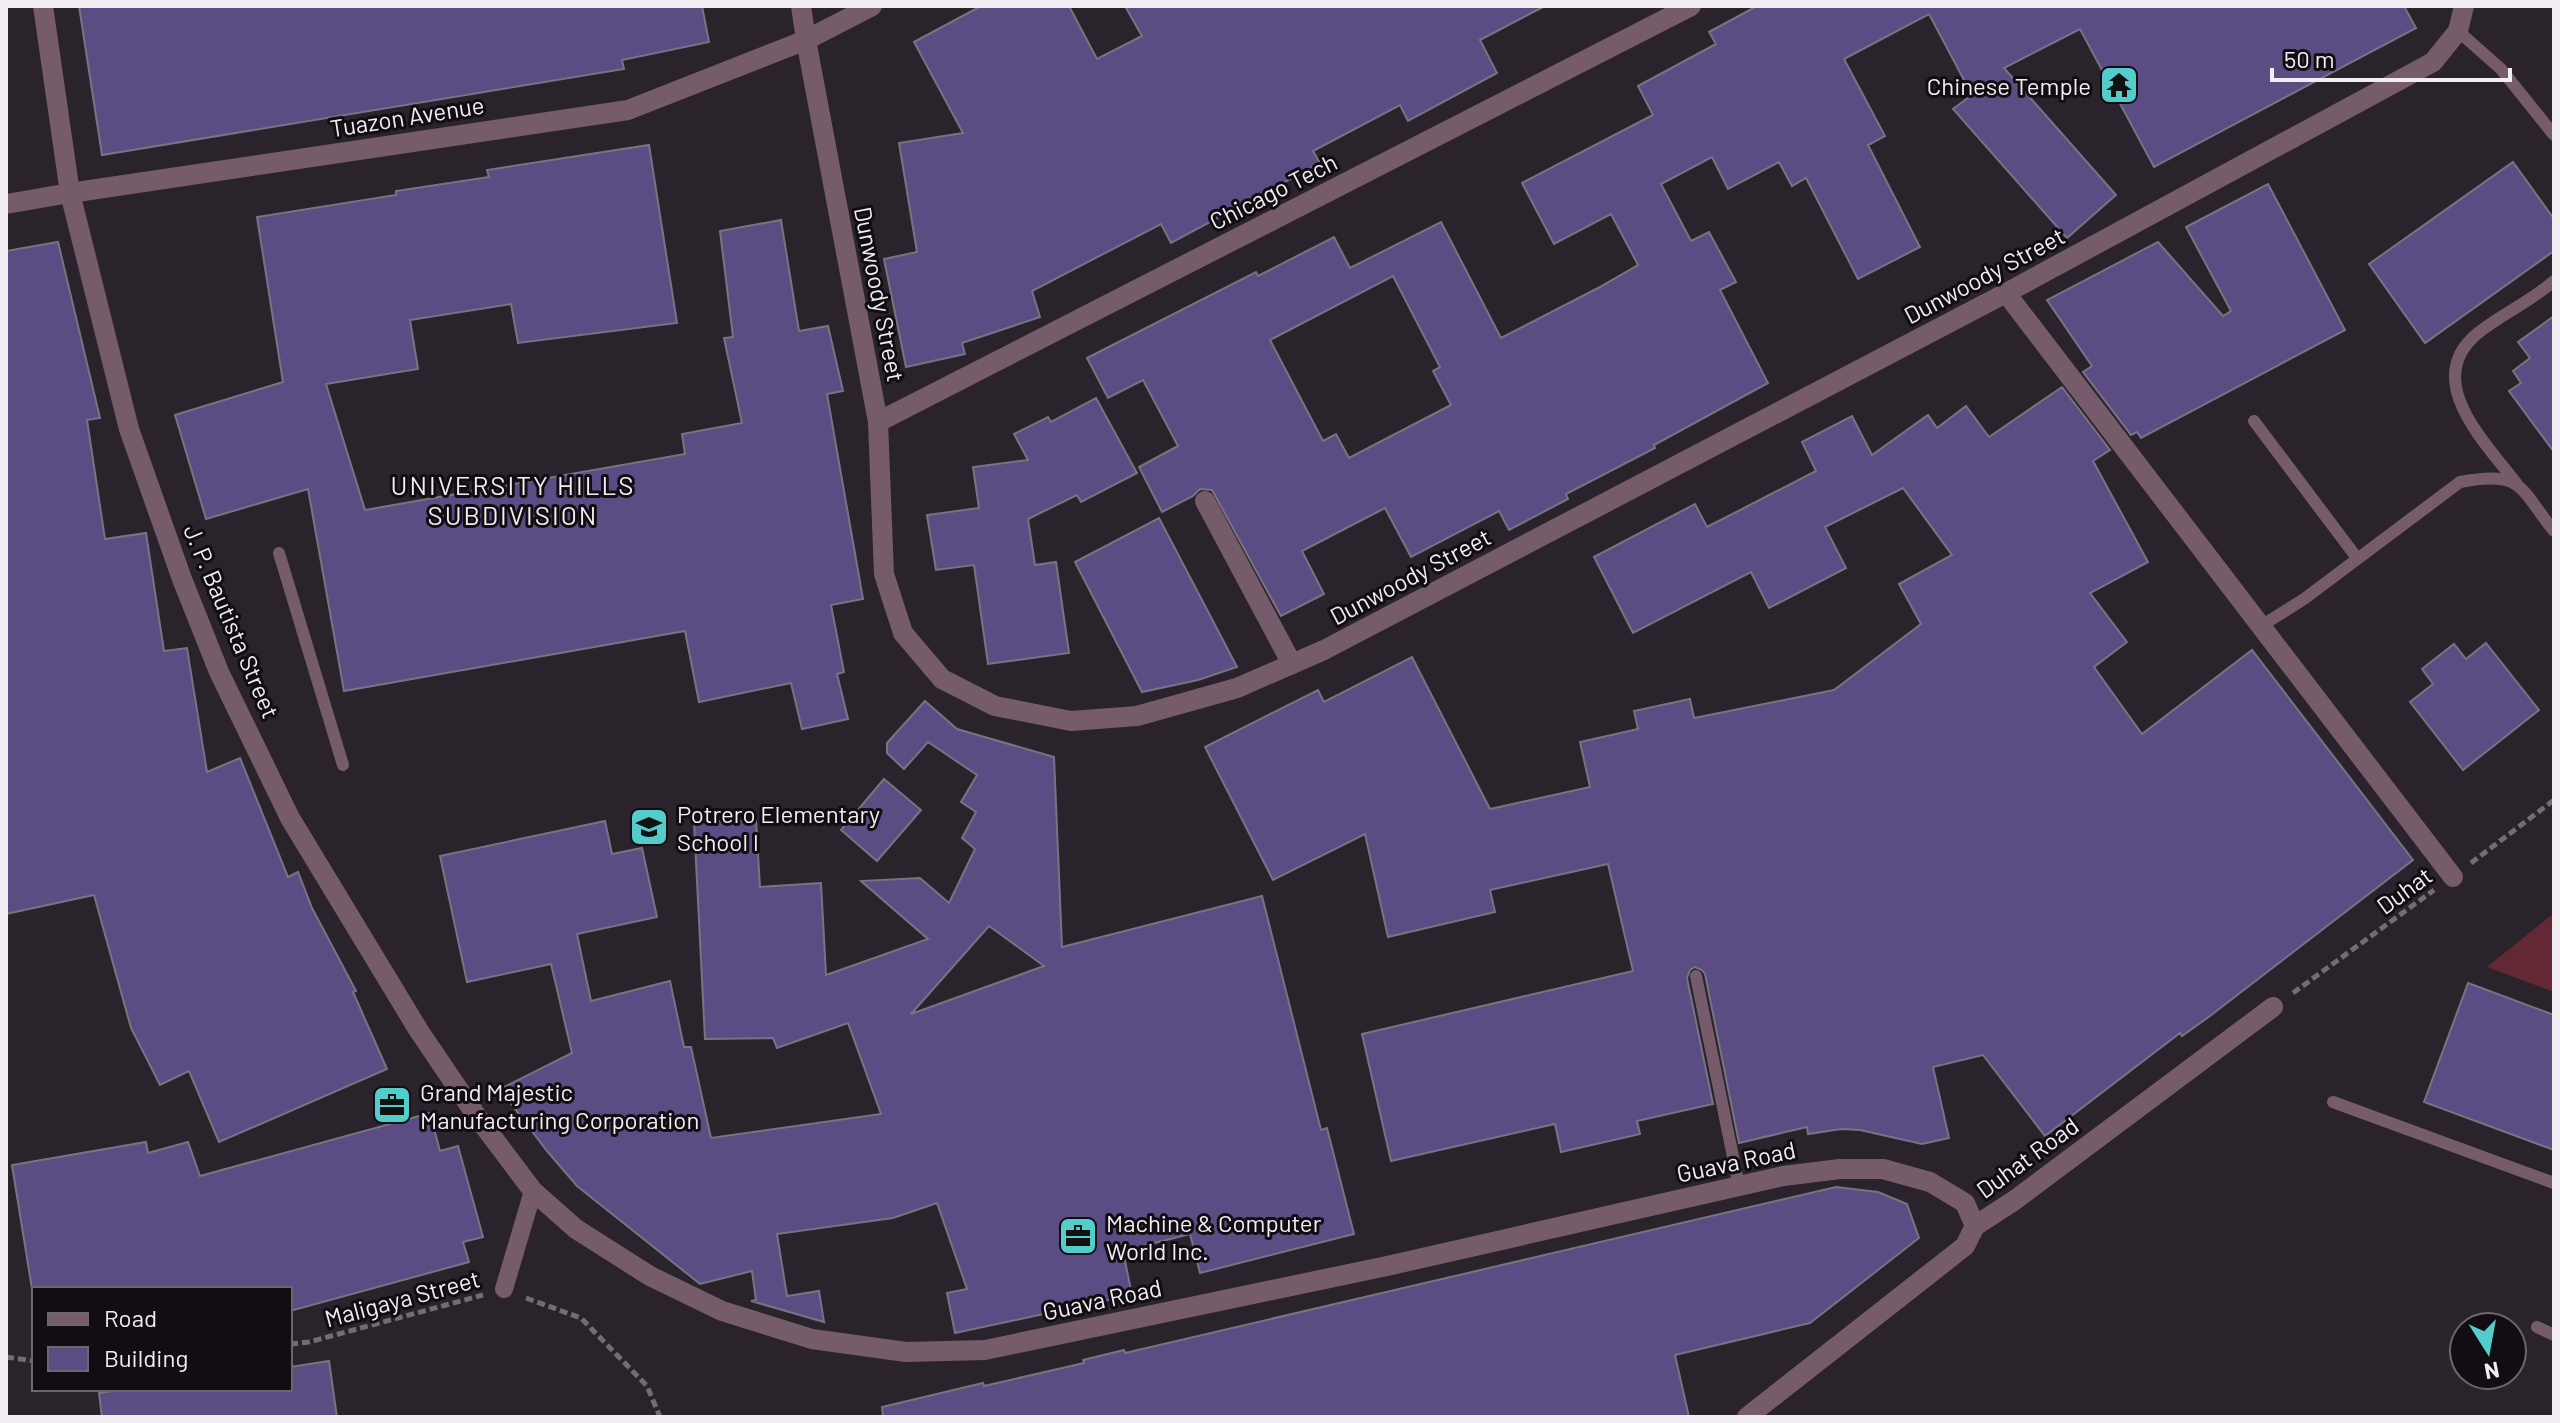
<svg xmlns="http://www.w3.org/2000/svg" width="2560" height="1423" font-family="Barlow,sans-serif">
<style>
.green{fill:#632834}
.building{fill:#5b4d84;stroke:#777482;stroke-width:2;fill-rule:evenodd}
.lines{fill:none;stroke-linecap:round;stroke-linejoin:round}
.path{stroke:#726c74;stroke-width:5;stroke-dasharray:8 4;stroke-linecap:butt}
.service{stroke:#765c6a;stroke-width:12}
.pedestrian{stroke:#765c6a;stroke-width:18}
.minor{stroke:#765c6a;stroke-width:20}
.tertiary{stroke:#765c6a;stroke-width:20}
.labels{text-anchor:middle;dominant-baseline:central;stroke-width:6;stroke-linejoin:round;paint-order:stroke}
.poi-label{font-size:24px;fill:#f2edf3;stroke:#110d12;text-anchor:start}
.street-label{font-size:24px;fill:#f2edf3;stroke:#110d12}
.neighbourhood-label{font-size:26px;letter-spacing:2px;fill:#f2edf3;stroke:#110d12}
</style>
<rect width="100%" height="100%" fill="#2a232c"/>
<path class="green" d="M2554,913V992L2487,967Z"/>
<g class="building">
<path d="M79,6H702L709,42L622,60L624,69L102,155Z"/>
<path d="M981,6H1069L1097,59L1142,36L1125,6H1545L1480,40L1497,73L1408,121L1400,105L1313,151L1320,163L1171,243L1161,224L1032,291L1040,317L962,343L965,354L906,367L884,259L917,252L899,143L963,133L914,42Z"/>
<path d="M1757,6H2404L2416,28L2154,167L2080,29L2004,68L2116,195L2067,238L1953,109L1972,95L1929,14L1844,59L1885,136L1868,145L1920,247L1858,279L1806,178L1792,186L1779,162L1728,189L1712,157L1661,184L1691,241L1709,232L1736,282L1720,290L1768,383L1654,445L1655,448L1566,494L1568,499L1509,530L1499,511L1411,557L1385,508L1302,551L1324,594L1281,616L1212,490L1200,489L1193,496L1162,512L1139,467L1178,446L1143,380L1108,398L1087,358L1256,272L1258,276L1334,237L1350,268L1441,222L1501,338L1598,288L1638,265L1611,214L1554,244L1522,183L1653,115L1638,86L1716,44L1709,32ZM1393,276L1440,367L1433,371L1451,405L1349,458L1336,434L1323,441L1270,340Z"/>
<path d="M649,145L677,323L518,343L511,304L410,320L418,369L326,384L365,510L685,454L682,434L742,423L724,338L733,337L720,231L781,220L799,331L828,326L843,391L827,394L863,599L831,605L844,672L837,674L848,719L802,729L791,683L699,702L685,631L344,691L308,489L206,519L175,415L283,382L257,217L396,195V191L489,177L487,170Z"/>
<path d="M2513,162L2554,219V251L2425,343L2369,264Z"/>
<path d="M2268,184L2345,330L2141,438L2137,432L2131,435L2083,372L2092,366L2047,300L2158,242L2223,316L2231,311L2186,227Z"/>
<path d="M58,242L100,418L87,420L105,539L146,533L164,651L187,648L207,772L240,758L288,877L298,872L312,908L356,991L353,992L387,1069L219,1142L189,1071L160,1085L131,1028L94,895L6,914V251Z"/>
<path d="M2554,316V452L2509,391L2521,383L2513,371L2530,358L2518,342Z"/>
<path d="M2062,387L2110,450L2093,461L2148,562L2090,593L2127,642L2094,667L2142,734L2252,650L2413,860L2210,1016L2182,1036L2180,1033L2045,1136L1983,1055L1933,1067L1949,1138L1922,1144L1860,1130L1841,1129L1808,1134L1807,1127L1739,1143L1705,974L1702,970L1695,967L1690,970L1687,978L1713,1104L1637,1121L1640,1134L1561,1152L1555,1124L1391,1161L1362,1034L1633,971L1608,864L1490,890L1495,912L1388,937L1365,834L1273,880L1205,747L1318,690L1324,702L1412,657L1490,809L1590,787L1580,742L1638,729L1634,711L1690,699L1694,718L1834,690L1921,624L1899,584L1952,555L1903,488L1825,527L1846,568L1769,608L1751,572L1633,633L1594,557L1695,504L1707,527L1816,471L1802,442L1852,416L1872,455L1928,415L1937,428L1966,406L1989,437Z"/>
<path d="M1096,398L1137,473L1081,502L1077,495L1028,519L1035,565L1056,562L1069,653L988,664L974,565L936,570L927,515L979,508L973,467L1028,460L1014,434L1048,417L1051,422Z"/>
<path d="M1159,518L1237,667L1198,680L1142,692L1075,562Z"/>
<path d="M2486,643L2539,710L2463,770L2410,702L2433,684L2422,669L2454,644L2466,659Z"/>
<path d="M925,701L957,729L1054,757L1062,947L1262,896L1321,1130L1327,1128L1354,1234L1200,1273L1190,1234L1123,1251L1132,1295L955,1333L947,1293L967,1289L937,1203L893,1218L777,1234L787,1296L819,1291L824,1322L751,1301L756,1300L752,1271L700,1284L577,1186L547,1151L500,1089L572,1053L551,964L467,982L440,856L605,821L612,854L642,848L657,917L577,934L591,1001L670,981L684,1047H691L711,1138L881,1114L848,1023L777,1048L773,1038L705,1039L694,822L756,820L760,887L821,883L826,975L928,939L861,881L920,878L949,903L975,849L962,838L976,812L961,802L977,775L928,742L904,769L887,753V743ZM989,926L1044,966L911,1014Z"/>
<path d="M884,779L921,810L877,861L841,830Z"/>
<path d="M2468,983L2554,1015V1150L2424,1102Z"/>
<path d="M430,1113L440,1151L458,1146L483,1237L463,1242L469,1262L290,1311V1289H32L12,1165L146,1142L148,1153L188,1142L200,1176Z"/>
<path d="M1836,1187L1878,1192L1907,1204L1919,1238L1810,1323L1675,1355L1689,1417H883L882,1407L983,1383L984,1386L1084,1363L1083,1360L1124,1350L1125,1353Z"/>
<path d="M329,1361L337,1417H102L99,1393L126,1389H290V1367Z"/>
</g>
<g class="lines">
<g class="path">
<path d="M2471,863L2554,800"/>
<path d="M2293,993L2434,890"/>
<path d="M526,1298L581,1318L647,1386L660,1417"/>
<path d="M290,1344L309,1342L483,1295"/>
<path d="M6,1357L34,1361"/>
</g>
<g class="service">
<path d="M2458,31L2501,69L2554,135"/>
<path d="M2254,421L2357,558"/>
<path d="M2517,484C2486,443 2420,380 2478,333C2502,314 2531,301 2554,281"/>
<path d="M279,553L343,765"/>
<path d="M2261,626L2304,599L2460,482C2524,470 2519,488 2554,531"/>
<path d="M1696,976L1739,1186"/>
<path d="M2333,1102L2554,1183"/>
<path d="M2537,1327L2554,1335"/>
</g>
<path class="pedestrian" d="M504,1289L533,1191"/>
<g class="minor">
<path d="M801,6L806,40L878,422L884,574L903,633L942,679L995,706L1071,721L1137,716L1237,688L1324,650L2006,293L2433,62L2458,31L2464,6"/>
<path d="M70,193L628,110L806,40L872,6"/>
<path d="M2006,293L2453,877"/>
<path d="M878,422L1691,6"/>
<path d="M1205,501L1292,664"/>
<path d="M1975,1226L2015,1200L2273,1007"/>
</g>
<g class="tertiary">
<path d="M43,6L70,193L129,429L182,579L219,672L290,818L419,1031L478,1118L533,1191L576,1229L650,1276L722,1311L812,1339L906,1352L985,1350L1387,1266L1783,1176L1840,1169H1883L1930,1182L1965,1203L1975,1226L1965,1246L1747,1417"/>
<path d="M6,204L70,193"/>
</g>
</g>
<defs>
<g id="temple-square" transform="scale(2)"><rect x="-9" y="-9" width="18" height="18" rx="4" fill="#53cdca" stroke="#110d12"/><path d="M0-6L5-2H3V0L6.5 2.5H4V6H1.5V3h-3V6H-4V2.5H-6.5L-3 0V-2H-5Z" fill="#111"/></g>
<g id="school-square" transform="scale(2)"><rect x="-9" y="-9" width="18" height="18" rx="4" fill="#53cdca" stroke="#110d12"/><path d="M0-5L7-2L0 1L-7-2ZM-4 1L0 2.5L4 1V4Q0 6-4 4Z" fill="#111"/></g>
<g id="office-square" transform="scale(2)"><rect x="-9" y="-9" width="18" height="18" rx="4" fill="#53cdca" stroke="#110d12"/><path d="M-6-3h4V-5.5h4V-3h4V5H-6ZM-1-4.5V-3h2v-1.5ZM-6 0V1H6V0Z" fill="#111"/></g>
</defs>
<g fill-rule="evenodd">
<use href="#temple-square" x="2119" y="85"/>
<use href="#school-square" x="649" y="827"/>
<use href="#office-square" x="392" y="1105"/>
<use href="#office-square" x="1078" y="1236"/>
</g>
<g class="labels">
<g class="poi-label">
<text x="2091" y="85" text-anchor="end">Chinese Temple</text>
<text x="677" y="813">Potrero Elementary<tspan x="677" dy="28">School I</tspan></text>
<text x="420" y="1091">Grand Majestic<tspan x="420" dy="28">Manufacturing Corporation</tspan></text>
<text x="1106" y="1222">Machine &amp; Computer<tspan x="1106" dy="28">World Inc.</tspan></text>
</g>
<g class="street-label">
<text transform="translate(407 116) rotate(-9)">Tuazon Avenue</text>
<text transform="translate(1273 191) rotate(-27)">Chicago Tech</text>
<text transform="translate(1984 275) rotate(-28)">Dunwoody Street</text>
<text transform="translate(880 294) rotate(79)">Dunwoody Street</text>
<text transform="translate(1410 576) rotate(-28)">Dunwoody Street</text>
<text transform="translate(232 621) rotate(67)">J. P. Bautista Street</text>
<text transform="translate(2404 890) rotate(-36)">Duhat</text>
<text transform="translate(2027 1157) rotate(-36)">Duhat Road</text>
<text transform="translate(1736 1161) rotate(-12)">Guava Road</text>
<text transform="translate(402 1298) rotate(-15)">Maligaya Street</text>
<text transform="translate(1102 1299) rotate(-12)">Guava Road</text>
</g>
<g class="neighbourhood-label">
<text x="513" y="484">UNIVERSITY HILLS<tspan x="513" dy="30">SUBDIVISION</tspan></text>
</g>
</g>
<rect width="2560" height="1423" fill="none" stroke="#f2edf3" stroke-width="16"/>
<rect x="32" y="1287" width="260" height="104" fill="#110d12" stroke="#6b676c" stroke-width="2"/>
<rect x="48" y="1313" width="40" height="12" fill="#765c6a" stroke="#6b676c" stroke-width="2"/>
<text x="104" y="1327" font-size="24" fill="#f2edf3">Road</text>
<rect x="48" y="1347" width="40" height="24" fill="#5b4d84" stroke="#6b676c" stroke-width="2"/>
<text x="104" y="1367" font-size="24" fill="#f2edf3">Building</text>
<g transform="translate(2488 1351) rotate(169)"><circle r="38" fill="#110d12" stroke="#6b676c" stroke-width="2"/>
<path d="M0-6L14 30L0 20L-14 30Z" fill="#53cdca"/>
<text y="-12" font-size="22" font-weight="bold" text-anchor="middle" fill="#f2edf3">N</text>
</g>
<path d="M2272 68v12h238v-12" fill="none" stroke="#f2edf3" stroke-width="4"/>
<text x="2284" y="68" font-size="24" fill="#f2edf3" stroke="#110d12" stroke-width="6" paint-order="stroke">50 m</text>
</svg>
